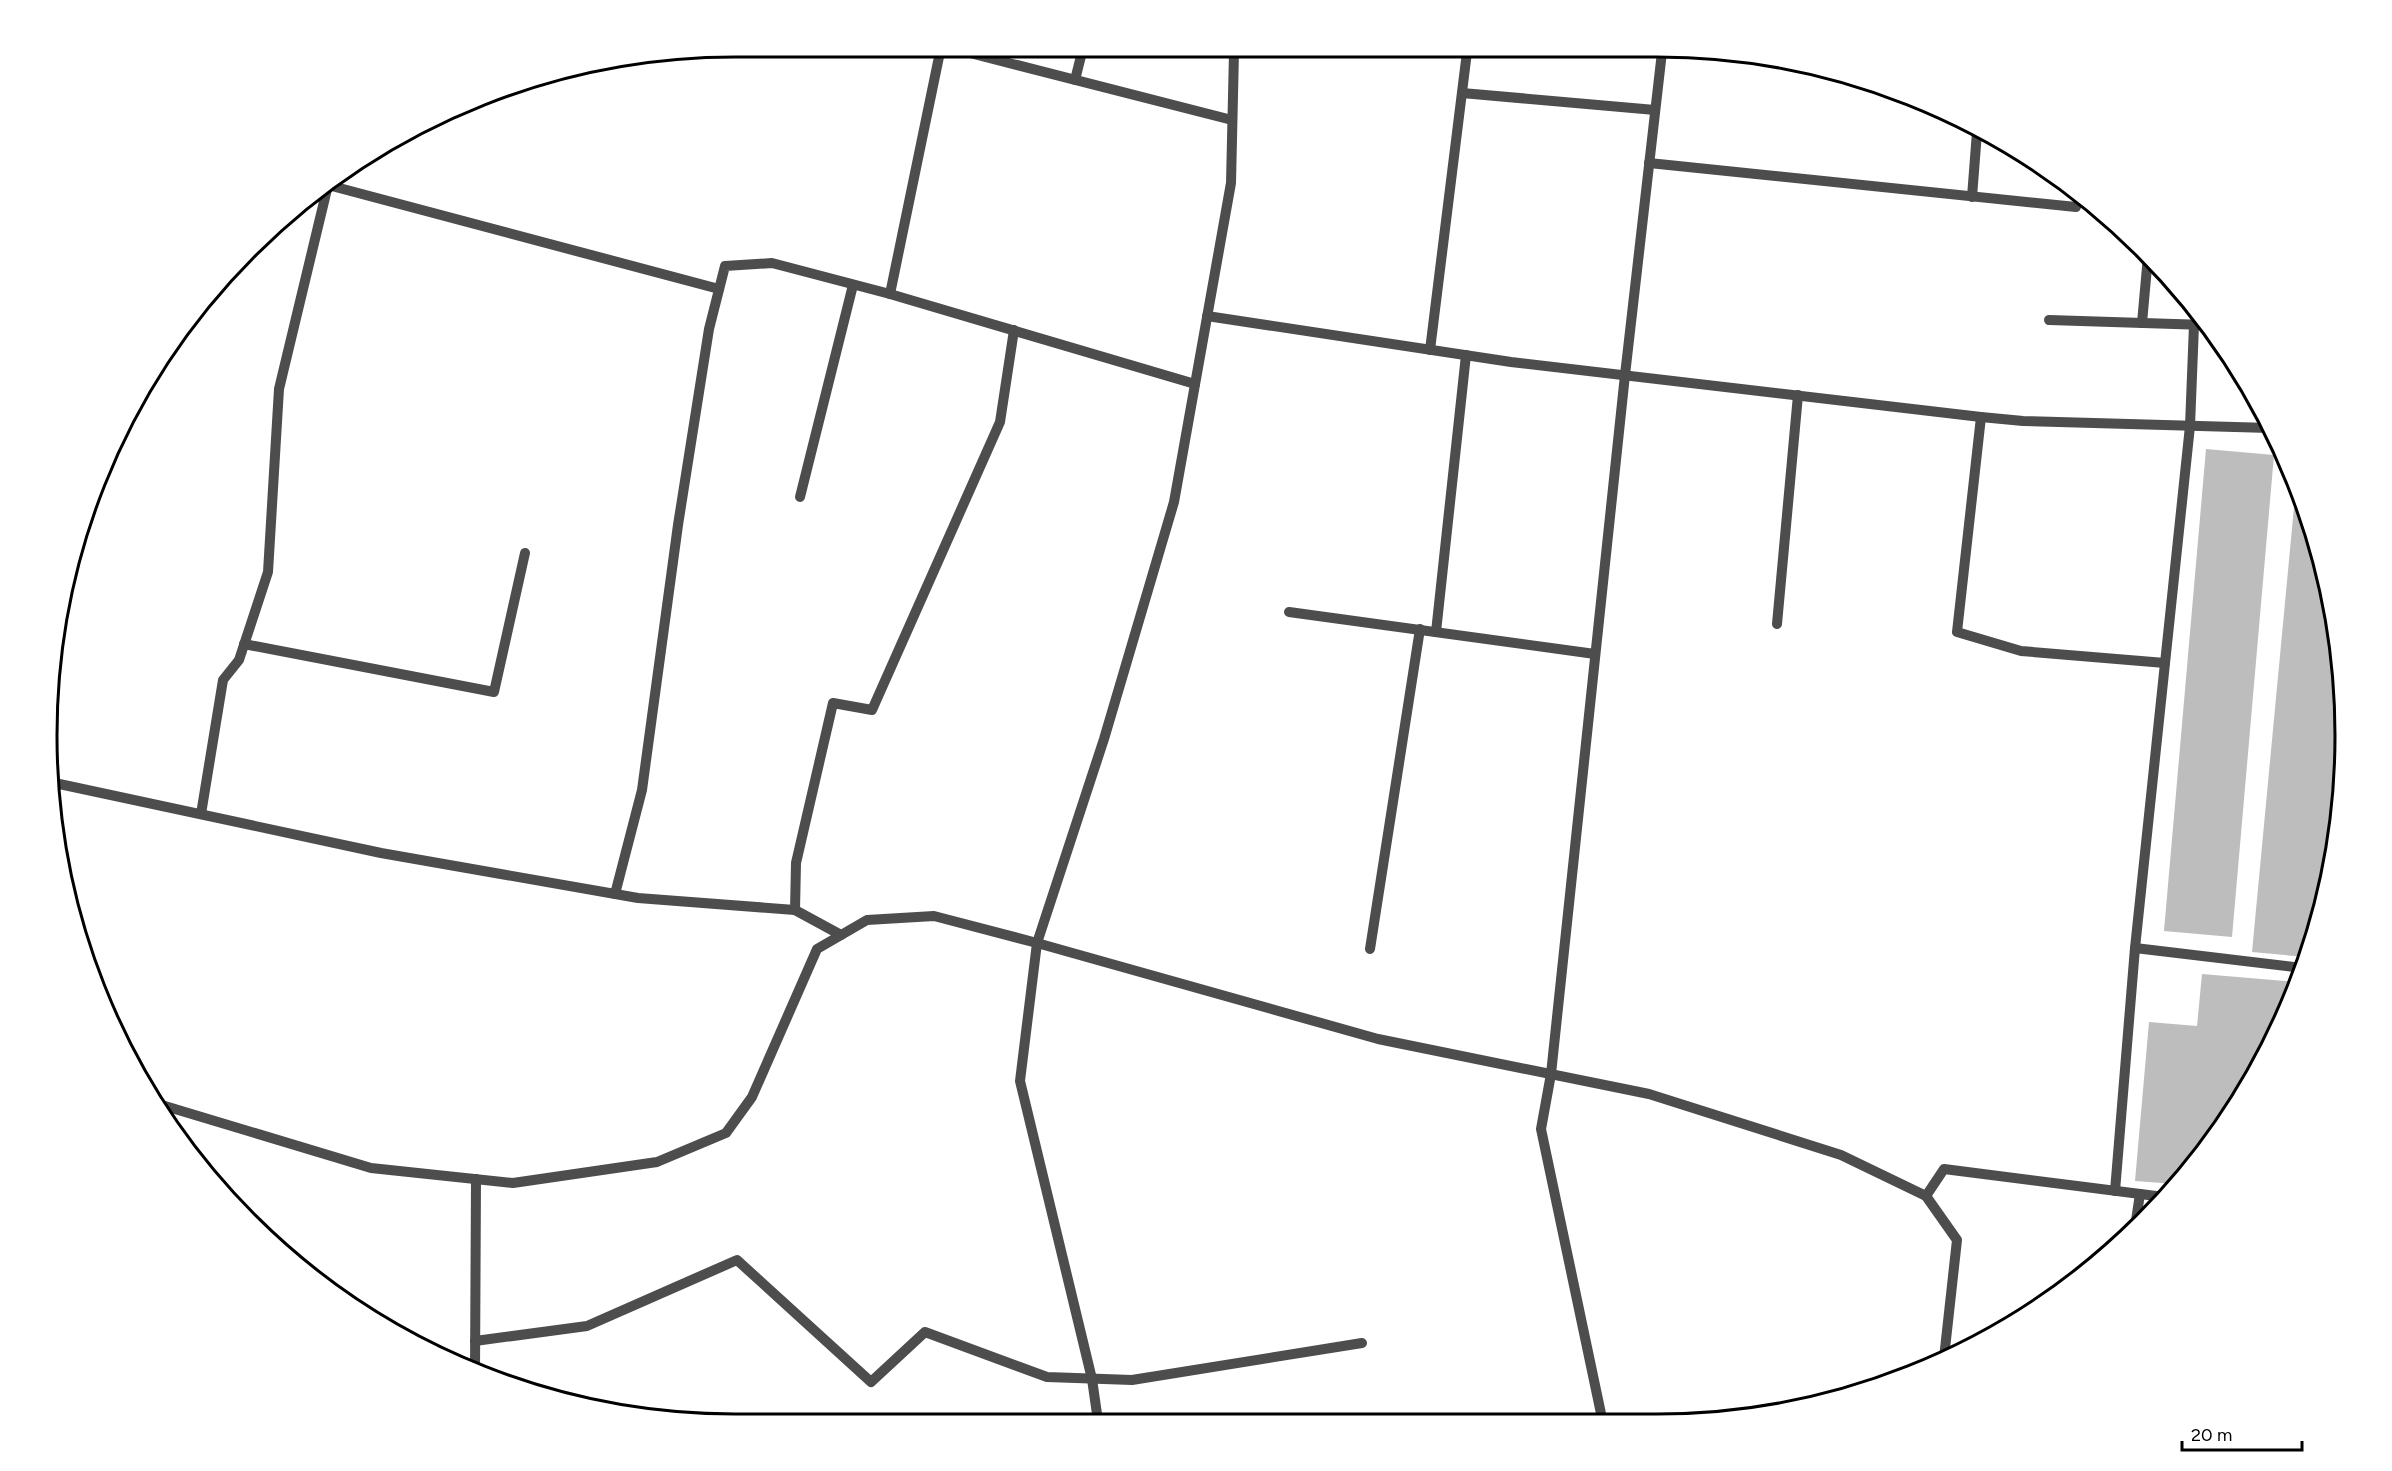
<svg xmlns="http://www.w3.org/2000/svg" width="2392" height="1471" font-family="Figtree,sans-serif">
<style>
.building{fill:#bdbdbd}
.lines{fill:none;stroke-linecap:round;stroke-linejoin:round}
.minor{stroke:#4d4d4d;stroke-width:10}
.rim{fill:none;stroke:#000;stroke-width:3}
</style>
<rect width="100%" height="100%" fill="#fff"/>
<g class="building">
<path d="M2206,449L2274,455L2232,937L2164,931Z"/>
<path d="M2296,486L2309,514L2340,645L2344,780L2322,913L2306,957L2252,952Z"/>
<path d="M2202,974L2296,982L2275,1040L2203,1155L2176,1184L2135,1181L2149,1022L2197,1026Z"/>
</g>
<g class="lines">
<g class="minor">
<path d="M966,52L1232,120"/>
<path d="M1075,80L1082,52"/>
<path d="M1462,93L1655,110"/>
<path d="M1649,163L2076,207"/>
<path d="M1972,197L1977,132"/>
<path d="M890,294L940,52"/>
<path d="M1207,316L1511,362L1981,417L2023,421L2270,428"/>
<path d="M2049,320L2206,325"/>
<path d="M2142,323L2148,256"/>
<path d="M1430,350L1467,52"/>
<path d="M1981,417L1957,632L2021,651L2165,663"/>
<path d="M800,497L853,285"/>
<path d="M1289,612L1595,654"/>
<path d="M1777,624L1798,395"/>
<path d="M1436,632L1466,355"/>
<path d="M244,644L494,692L525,553"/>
<path d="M50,782L381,853L638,898L795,910"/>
<path d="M201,814L223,680L239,660L268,572L279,389L328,185L719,289"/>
<path d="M615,894L642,790L678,525L709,329L725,266L772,263L890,294L1195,384"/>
<path d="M841,935L795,910L796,863L833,703L872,710L1000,422L1014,330"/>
<path d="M2135,948L2302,968"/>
<path d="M1370,949L1420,629"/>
<path d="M155,1103L371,1168L513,1183L657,1162L726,1133L752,1097L817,949L867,920L934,916L1037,943L1378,1039L1649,1094L1841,1155L1926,1196L1957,1240L1944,1358"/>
<path d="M2115,1191L2135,948L2190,426L2194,325"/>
<path d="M1926,1196L1944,1169L2164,1197"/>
<path d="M2135,1227L2140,1194"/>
<path d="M475,1341L587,1326L737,1260L871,1382L925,1332L1047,1377L1132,1380L1362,1343"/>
<path d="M475,1373L476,1179"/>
<path d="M1098,1421L1092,1379L1020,1081L1037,943L1104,739L1174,502L1231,183L1234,52"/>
<path d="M1603,1423L1541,1129L1551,1074L1625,375L1662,52"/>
</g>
</g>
<path d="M0 0H2392V1471H0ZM735 57H1657A678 678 0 0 1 2335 735V736A678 678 0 0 1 1657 1414H735A678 678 0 0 1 57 736V735A678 678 0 0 1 735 57Z" fill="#fff" fill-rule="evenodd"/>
<path class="rim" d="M735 57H1657A678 678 0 0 1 2335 735V736A678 678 0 0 1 1657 1414H735A678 678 0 0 1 57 736V735A678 678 0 0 1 735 57Z"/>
<path d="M2182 1441v9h120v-9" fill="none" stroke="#000000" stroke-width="3"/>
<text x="2191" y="1441" font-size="18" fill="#000000" stroke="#ffffff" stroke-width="4.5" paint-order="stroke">20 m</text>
</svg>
